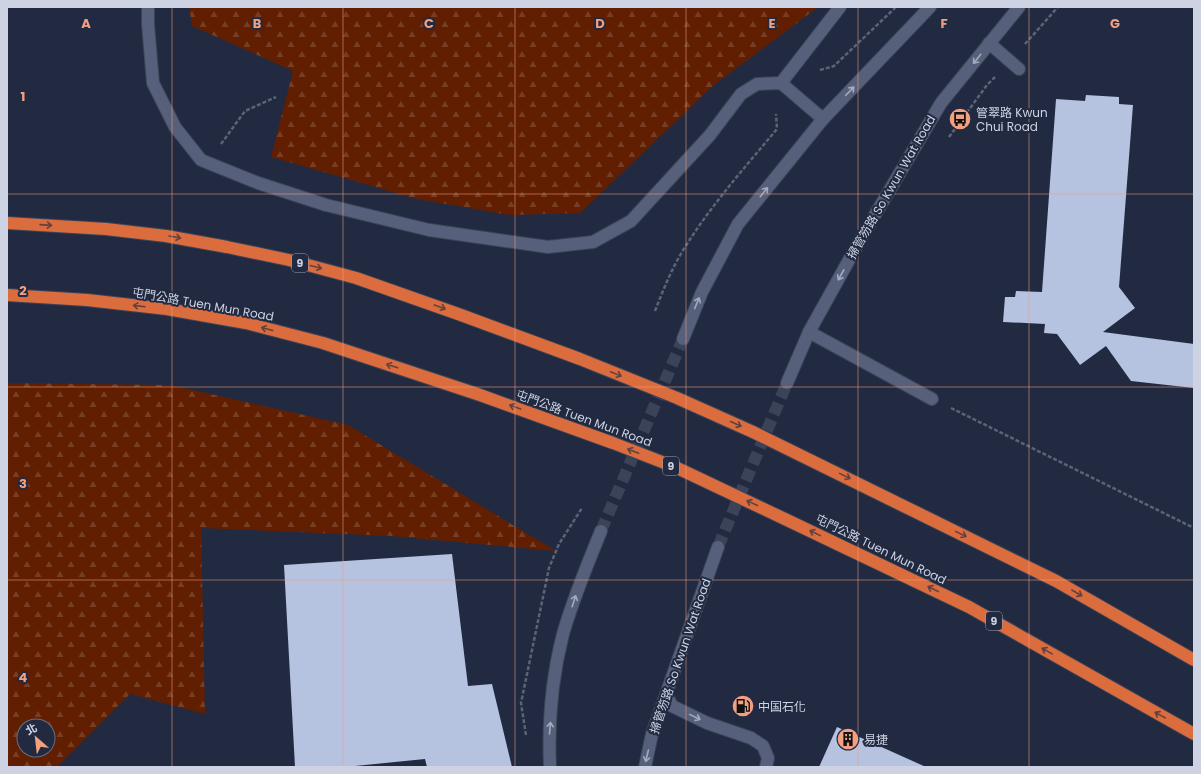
<svg xmlns="http://www.w3.org/2000/svg" width="1201" height="774" font-family="Poppins,'Noto Sans TC',sans-serif">
<style>
.forest{fill:url(#forest-firs);fill-rule:evenodd}
.building{fill:#b5c2e0}
.lines{fill:none;stroke-linecap:round;stroke-linejoin:round}
.secondary-tunnel{stroke:#3b4359;stroke-width:12;stroke-dasharray:12 6;stroke-linecap:butt}
.lane-casing{stroke:#3d4458;stroke-width:14}
.street-casing{stroke:#3d4458;stroke-width:14}
.secondary-casing{stroke:#3d4458;stroke-width:14}
.highway-casing{stroke:#3d4458;stroke-width:14}
.path{stroke:#5b6377;stroke-width:2.5;stroke-dasharray:4 2;stroke-linecap:butt}
.lane{stroke:#56607b;stroke-width:12}
.street{stroke:#56607b;stroke-width:12}
.secondary{stroke:#56607b;stroke-width:12}
.highway{stroke:#db6c3e;stroke-width:12}
.oneway{stroke:#a3abbf}
.oneway2{stroke:#624140}
.grid{fill:none;stroke:#f2a080;stroke-width:1;stroke-opacity:0.55}
.labels{text-anchor:middle;dominant-baseline:central;stroke-width:4;stroke-linejoin:round;paint-order:stroke}
.shield{fill:#212a41;stroke:#99a0b2;stroke-width:1}
.shield-label{font-size:11px;font-weight:bold;fill:#cdd3e3}
.poi-label{font-size:12px;fill:#cdd3e3;stroke:#212a41;text-anchor:start}
.street-label{font-size:12px;fill:#cdd3e3;stroke:#212a41}
.grid-label{font-size:13px;text-anchor:middle;font-weight:bold;fill:#f2a080;stroke:#212a41;stroke-width:4;stroke-linejoin:round;paint-order:stroke}
</style>
<defs>
<pattern id="forest-firs" width="22" height="20" patternUnits="userSpaceOnUse"><rect width="22" height="20" fill="#611e00"/><path d="M5 1l3.5 6h-7zM16 11l3.5 6h-7z" fill="#763e25"/></pattern>
</defs>
<rect width="100%" height="100%" fill="#212a41"/>
<g class="forest">
<path d="M189,7H818L714,85L580,213L510,215L417,199L271,157L293,71L192,26Z"/>
<path d="M7,383L171,385L348,425L556,551L391,536L201,528L205,714L130,694L57,767H7ZM24,726H48V750H24Z"/>
</g>
<g class="building">
<path d="M1086,95L1119,97V104L1133,105L1119,287L1135,308L1103,332L1194,344V388L1131,381L1106,346L1080,365L1057,334L1044,333L1045,324L1003,322L1005,297H1015L1016,291L1042,292L1056,99L1085,101Z"/>
<path d="M452,554L468,686L492,684L512,767H427L425,759L355,766V767H295L284,565Z"/>
<path d="M837,727L926,767H819Z"/>
</g>
<g class="lines">
<g class="secondary-tunnel">
<path d="M601,531L683,339"/>
<path d="M718,547L787,383"/>
</g>
<g class="lane-casing">
<g id="lane">
<path d="M809,332L932,399"/>
<path d="M666,694L672,706L707,723L751,738L763,746L768,758L766,767"/>
</g>
</g>
<g class="street-casing">
<g id="street">
<path d="M148,7V24L153,83L175,127L201,160L258,183L326,205L429,230L548,247L593,242L631,221L710,135L741,94L757,84L781,83L823,119"/>
<path d="M989,43L1019,69"/>
<path d="M781,83L840,7"/>
</g>
</g>
<g class="secondary-casing">
<g id="secondary">
<path d="M683,339L702,292L738,224L823,119L930,7"/>
<path d="M787,383L809,332L859,242L941,103L1019,7"/>
<path d="M550,767C548,723 552,677 563,634C573,599 587,565 601,531"/>
<path d="M645,767L652,734L718,547"/>
</g>
</g>
<g class="highway-casing">
<g id="highway">
<path d="M7,223L106,229L166,236L227,247L289,260L356,278L461,315L580,359L677,398L753,432L1056,581L1194,660"/>
<path d="M7,295L87,300L167,309L246,323L323,343L480,395L613,443L675,467L787,520L969,607L1194,734"/>
</g>
</g>
<g class="path">
<path d="M1025,44L1058,7"/>
<path d="M820,70L834,66L896,7"/>
<path d="M949,137L987,85L995,77"/>
<path d="M221,144L245,111L276,97"/>
<path d="M655,311C664,288 673,265 687,244C713,203 746,166 777,129L776,114"/>
<path d="M951,408L1194,528"/>
<path d="M526,735L521,703L549,568L559,544L582,508"/>
</g>
<use href="#lane" class="lane"/>
<use href="#street" class="street"/>
<use href="#secondary" class="secondary"/>
<use href="#highway" class="highway"/>
</g>
<defs><path id="oneway-shaft" d="M-6 0H5M1.5-3L5.5 0L1.5 3" fill="none" stroke-width="1.6" stroke-linecap="round" stroke-linejoin="round"/></defs>
<g class="oneway">
<use href="#oneway-shaft" transform="translate(977 59) rotate(129)"/>
<use href="#oneway-shaft" transform="translate(850 91) rotate(-46)"/>
<use href="#oneway-shaft" transform="translate(764 192) rotate(-51)"/>
<use href="#oneway-shaft" transform="translate(841 275) rotate(119)"/>
<use href="#oneway-shaft" transform="translate(697 303) rotate(-68)"/>
<use href="#oneway-shaft" transform="translate(574 601) rotate(-72)"/>
<use href="#oneway-shaft" transform="translate(695 717) rotate(26)"/>
<use href="#oneway-shaft" transform="translate(550 728) rotate(-85)"/>
<use href="#oneway-shaft" transform="translate(647 756) rotate(103)"/>
</g>
<g class="oneway2">
<use href="#oneway-shaft" transform="translate(46 225) rotate(4)"/>
<use href="#oneway-shaft" transform="translate(175 237) rotate(10)"/>
<use href="#oneway-shaft" transform="translate(316 267) rotate(15)"/>
<use href="#oneway-shaft" transform="translate(139 306) rotate(-173)"/>
<use href="#oneway-shaft" transform="translate(440 307) rotate(20)"/>
<use href="#oneway-shaft" transform="translate(267 329) rotate(-165)"/>
<use href="#oneway-shaft" transform="translate(392 366) rotate(-162)"/>
<use href="#oneway-shaft" transform="translate(616 374) rotate(22)"/>
<use href="#oneway-shaft" transform="translate(515 407) rotate(-160)"/>
<use href="#oneway-shaft" transform="translate(736 424) rotate(24)"/>
<use href="#oneway-shaft" transform="translate(633 451) rotate(-159)"/>
<use href="#oneway-shaft" transform="translate(845 476) rotate(26)"/>
<use href="#oneway-shaft" transform="translate(752 503) rotate(-155)"/>
<use href="#oneway-shaft" transform="translate(815 533) rotate(-154)"/>
<use href="#oneway-shaft" transform="translate(961 534) rotate(26)"/>
<use href="#oneway-shaft" transform="translate(933 589) rotate(-154)"/>
<use href="#oneway-shaft" transform="translate(1077 593) rotate(30)"/>
<use href="#oneway-shaft" transform="translate(1047 651) rotate(-151)"/>
<use href="#oneway-shaft" transform="translate(1160 715) rotate(-151)"/>
</g>
<path class="grid" d="M172,7V767M343,7V767M515,7V767M686,7V767M858,7V767M1029,7V767M7,194H1194M7,387H1194M7,580H1194"/>
<defs>
<g id="bus-disc" transform="scale(1.15)"><circle r="9.5" fill="#f2a080" stroke="#212a41"/><path d="M-5-6H5V4H4V6H2V4H-2V6H-4V4H-5ZM-3.5-4V0h7V-4ZM-3.5 1.2v1.5H-2V1.2ZM2 1.2v1.5H3.5V1.2Z" fill="#111"/></g>
<g id="fuel-disc" transform="scale(1.15)"><circle r="9.5" fill="#f2a080" stroke="#212a41"/><path d="M-5.5-6h7V0h2V4h1.3V-2.5L3-4.5l.8-.8L6-3V5H2.5V1h-1V6h-7ZM-4.2-4.7v3.2H.2V-4.7Z" fill="#111"/></g>
<g id="building-disc" transform="scale(1.15)"><circle r="9.5" fill="#f2a080" stroke="#212a41"/><path d="M-4-6H4V6H1V3H-1V6H-4ZM-2.5-4.3h1.7v1.8h-1.7ZM.8-4.3h1.7v1.8H.8ZM-2.5-1h1.7V.8h-1.7ZM.8-1h1.7V.8H.8Z" fill="#111"/></g>
</defs>
<g fill-rule="evenodd">
<use href="#bus-disc" x="960" y="119"/>
<use href="#fuel-disc" x="743" y="706"/>
<use href="#building-disc" x="848" y="739"/>
</g>
<g class="labels">
<g class="shield">
<rect x="292" y="254" width="16" height="18" rx="3"/>
<rect x="663" y="457" width="16" height="18" rx="3"/>
<rect x="986" y="612" width="16" height="18" rx="3"/>
</g>
<g class="shield-label">
<text x="300" y="263">9</text>
<text x="671" y="466">9</text>
<text x="994" y="621">9</text>
</g>
<g class="poi-label">
<text x="976" y="112">管翠路 Kwun<tspan x="976" dy="14">Chui Road</tspan></text>
<text x="758" y="706">中国石化</text>
<text x="864" y="739">易捷</text>
</g>
<g class="street-label">
<text transform="translate(891 187) rotate(-60)">掃管笏路 So Kwun Wat Road</text>
<text transform="translate(203 304) rotate(10)">屯門公路 Tuen Mun Road</text>
<text transform="translate(584 418) rotate(20)">屯門公路 Tuen Mun Road</text>
<text transform="translate(881 549) rotate(26)">屯門公路 Tuen Mun Road</text>
<text transform="translate(680 656) rotate(-71)">掃管笏路 So Kwun Wat Road</text>
</g>
</g>
<g class="grid-label">
<text x="86" y="28">A</text>
<text x="257" y="28">B</text>
<text x="429" y="28">C</text>
<text x="600" y="28">D</text>
<text x="772" y="28">E</text>
<text x="944" y="28">F</text>
<text x="1115" y="28">G</text>
<text x="23" y="101">1</text>
<text x="23" y="295">2</text>
<text x="23" y="488">3</text>
<text x="23" y="682">4</text>
</g>
<rect width="1201" height="774" fill="none" stroke="#cdd3e3" stroke-width="16"/>
<g transform="translate(36 738) rotate(332)"><circle r="19" fill="#212a41" stroke="#666e82"/>
<path d="M0-3L7 15L0 10L-7 15Z" fill="#f2a080"/>
<text y="-6" font-size="11" font-weight="bold" text-anchor="middle" fill="#cdd3e3">北</text>
</g>
</svg>
